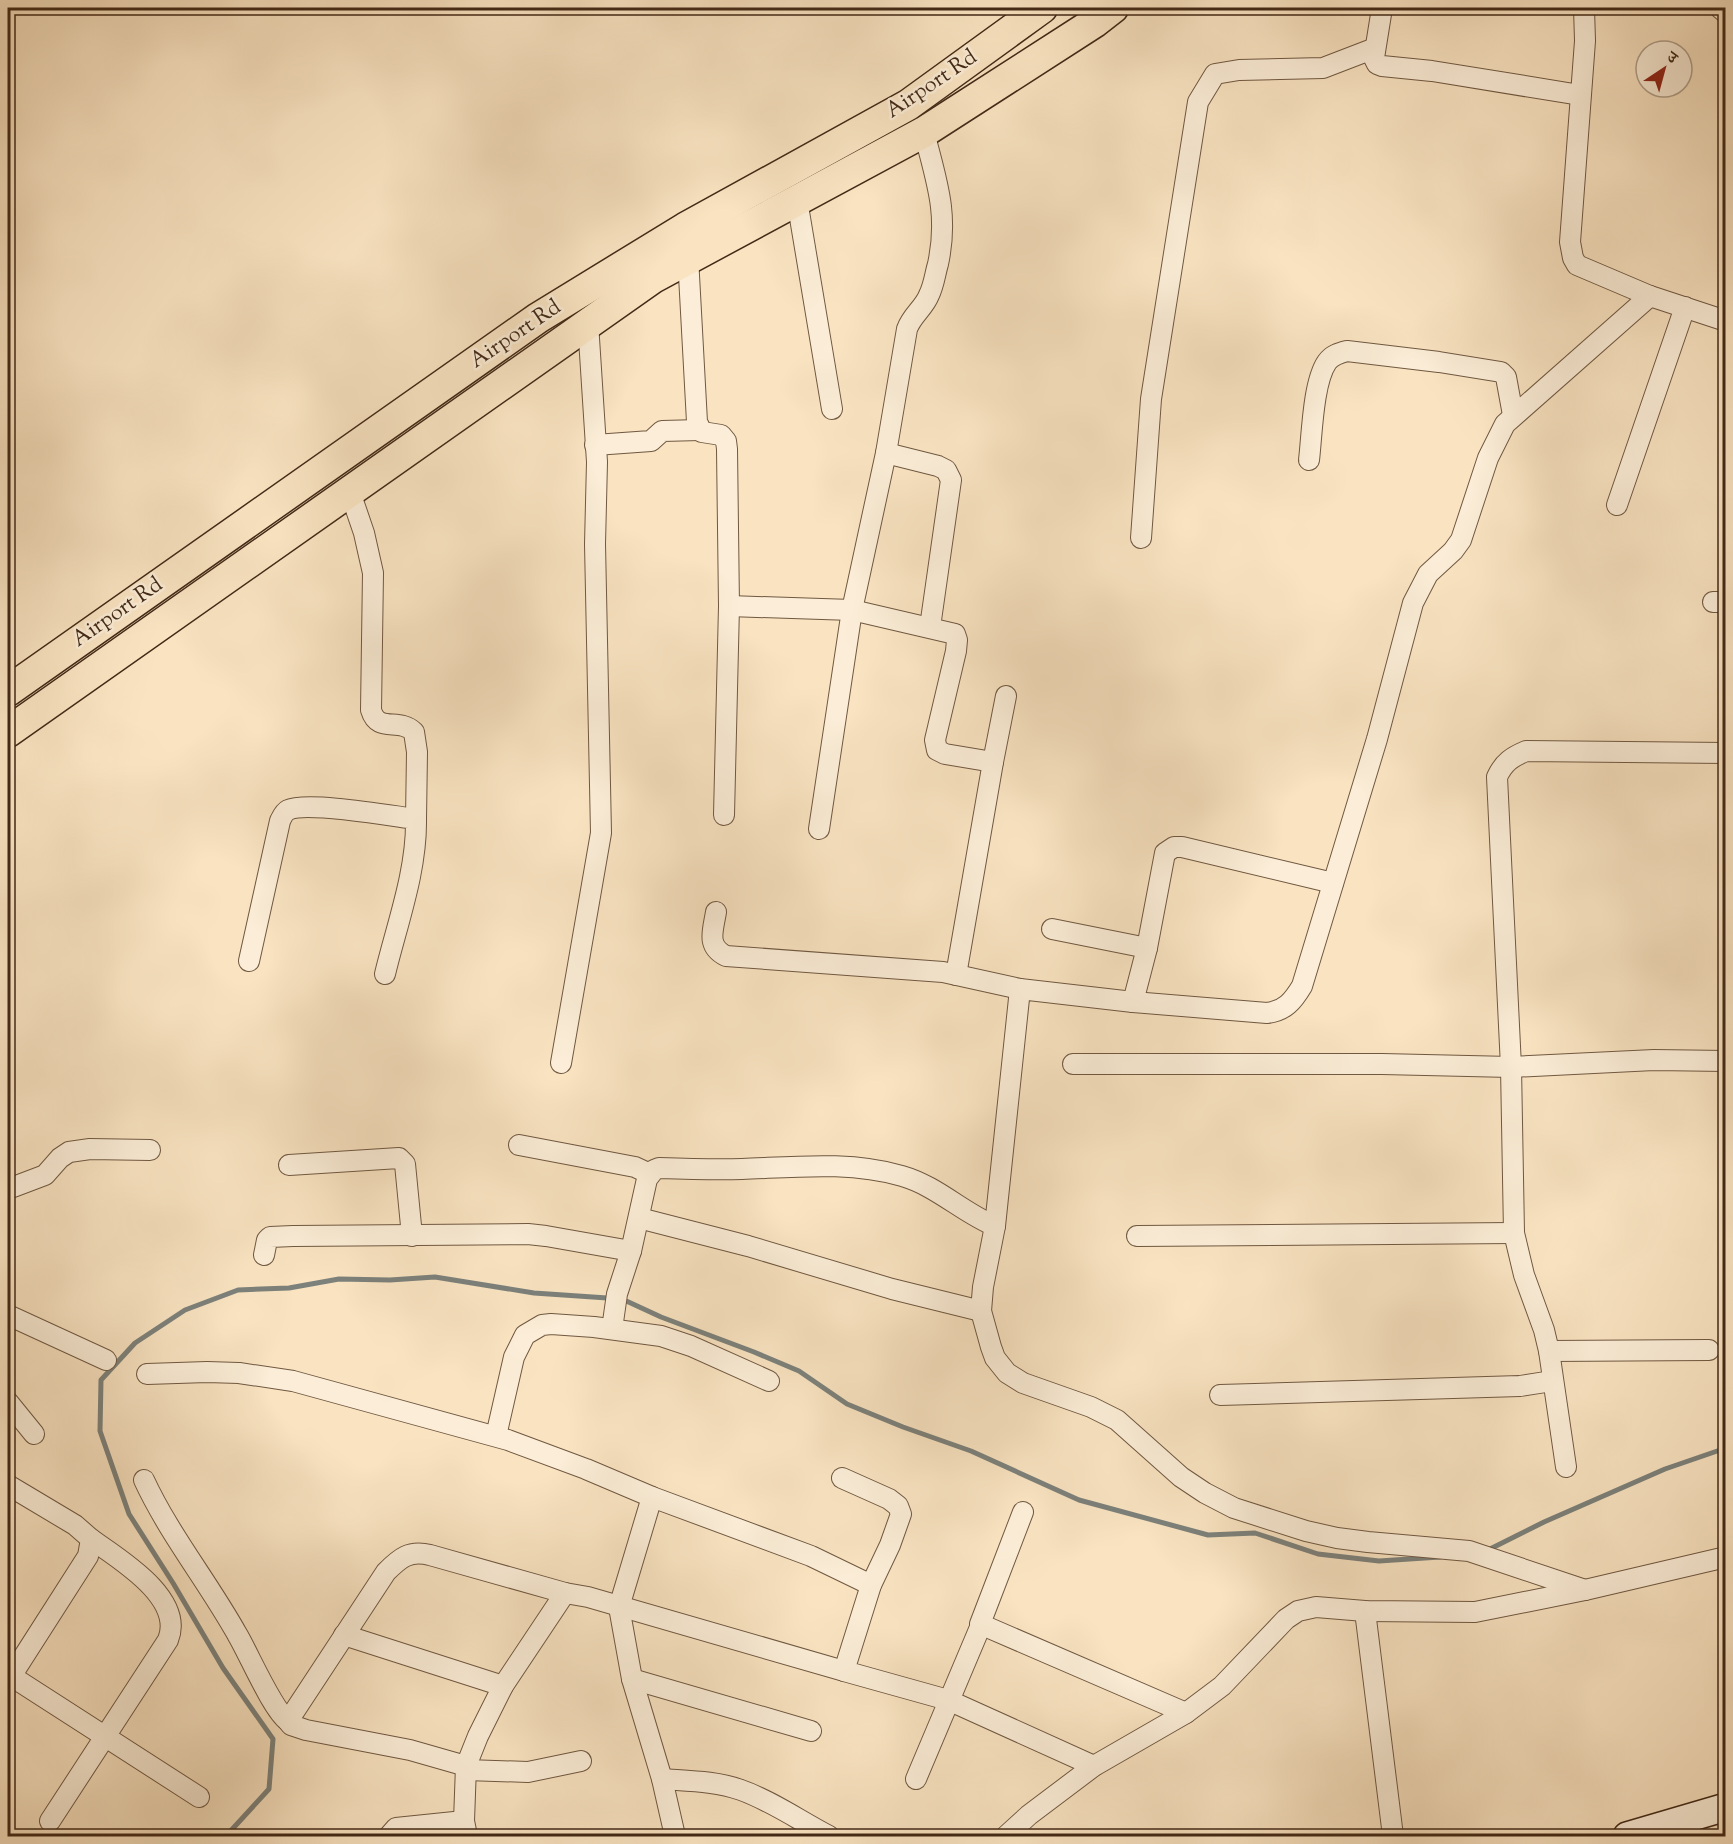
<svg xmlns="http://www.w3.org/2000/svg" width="1733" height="1844" font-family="'Sorts Mill Goudy','Noto Serif Devanagari',serif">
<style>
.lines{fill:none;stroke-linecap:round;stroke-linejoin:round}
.stream{stroke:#7c817b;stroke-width:5}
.street-casing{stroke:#705841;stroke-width:22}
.secondary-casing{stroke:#422916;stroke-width:30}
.primary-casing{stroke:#422916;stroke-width:33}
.street{stroke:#fbedd7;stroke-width:20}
.secondary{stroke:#fbedd7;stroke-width:27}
.primary{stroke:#f9e3c1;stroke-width:30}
.labels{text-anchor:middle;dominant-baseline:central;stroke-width:5;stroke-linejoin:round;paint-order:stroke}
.street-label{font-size:22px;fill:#422916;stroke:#fbedd7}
</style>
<rect width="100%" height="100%" fill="#f9e3c1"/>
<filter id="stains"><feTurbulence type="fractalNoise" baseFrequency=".00333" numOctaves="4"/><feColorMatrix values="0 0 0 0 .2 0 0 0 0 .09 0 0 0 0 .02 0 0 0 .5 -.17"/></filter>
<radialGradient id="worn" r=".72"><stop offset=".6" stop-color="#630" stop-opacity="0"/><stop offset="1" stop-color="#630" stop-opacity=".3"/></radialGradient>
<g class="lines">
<g class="stream">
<path d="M1488,1550L1544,1522L1665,1469L1726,1448"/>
<path d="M222,1836H226L269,1789L273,1739L223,1668L173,1583L129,1514L100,1431L101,1380L135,1343L185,1310L238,1290L289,1288L339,1279L390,1280L435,1277L534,1293L622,1299L661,1317L754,1352L799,1371L847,1404L903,1427L971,1451L1079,1500L1208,1535L1255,1533L1318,1554L1379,1561L1440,1557"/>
</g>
<g class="street-casing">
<g id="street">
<path d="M1382,8L1374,58L1377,64L1382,66L1432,71L1580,95"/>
<path d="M1584,8L1585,41L1570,242L1573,258L1577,265L1650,296"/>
<path d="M1720,8L1726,13"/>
<path d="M797,200L832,409"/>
<path d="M688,257L697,422L702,432L721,435L726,441L727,449L729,606L724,815"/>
<path d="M595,445L651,441L662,431L700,430"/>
<path d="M886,453L938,466L946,470L951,480L930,627"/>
<path d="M1309,460C1312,435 1313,382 1327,362C1332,355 1339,353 1347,351L1439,362L1501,372L1506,377L1513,415"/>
<path d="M350,492L364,533L373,573L371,710C378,734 399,717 414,732L417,752L416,819"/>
<path d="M1617,505L1685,307"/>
<path d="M1141,538L1151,399L1198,102L1215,74L1239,70L1323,68L1375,48"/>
<path d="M1713,602H1726"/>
<path d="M729,606L852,610L955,634L957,640L956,651L935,740L937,750L945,754L993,762L1006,696"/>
<path d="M819,829L852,610L886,453L907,329C912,315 924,308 929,295C934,285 935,274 938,264C949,213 936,180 924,132"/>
<path d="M716,912C713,931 706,946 726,956L943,972L1020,989"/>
<path d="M1052,929L1147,948"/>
<path d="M249,961L280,821C282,817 284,812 288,810C307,801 392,816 416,819C417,871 397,924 385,974"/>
<path d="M956,975L993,762"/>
<path d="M1133,1002L1147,948L1165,853L1174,847H1182L1333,883"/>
<path d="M561,1063L601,833L595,544L597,462L588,323"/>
<path d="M1073,1064H1382L1511,1067L1654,1060L1726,1061"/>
<path d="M519,1145L635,1167L650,1174"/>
<path d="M289,1165L399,1158L405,1164L412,1236"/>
<path d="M8,1189L45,1175L60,1158L69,1152L90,1149L150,1150"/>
<path d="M639,1218L748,1246L892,1289L981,1311"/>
<path d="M1137,1236L1514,1233"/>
<path d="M264,1255L267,1240L270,1237L293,1236L528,1234L546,1236L631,1251"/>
<path d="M8,1315L106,1360"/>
<path d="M612,1329L617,1294L631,1251L647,1179L654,1170L659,1168C687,1169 715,1170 742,1169C796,1167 850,1161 902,1176C937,1186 963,1213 995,1226"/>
<path d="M1549,1351L1709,1350"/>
<path d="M147,1374L207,1372L239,1373L293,1381L508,1440L586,1469L652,1497L811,1556L871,1585"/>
<path d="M1220,1395L1520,1386L1552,1381"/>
<path d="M8,1402L34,1434"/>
<path d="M496,1436L514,1357L525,1335L542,1325L551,1324L594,1327L661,1336L691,1346L769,1381"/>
<path d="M1566,1467L1549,1351L1544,1330L1524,1275L1514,1233L1511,1067L1497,777C1504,762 1512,757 1526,751L1726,753"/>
<path d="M842,1478L889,1499L898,1506L901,1514L890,1545L871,1585L844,1671L948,1700L1094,1766"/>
<path d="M144,1480C169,1534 208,1582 237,1634C249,1654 272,1709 288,1721"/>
<path d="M8,1485L75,1525L91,1539L88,1556L8,1681"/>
<path d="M652,1497L619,1607L632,1679L662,1779L675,1836"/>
<path d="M1023,1512L980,1624L1186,1713"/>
<path d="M1585,1590L1469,1551L1368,1542L1337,1538L1306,1531L1234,1508L1205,1493L1181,1477L1117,1420L1091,1407L1023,1383L1007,1373L995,1358L991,1347L981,1311L983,1287L995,1226L1020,989L1133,1002L1267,1013C1285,1011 1293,1001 1302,986L1377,739L1413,603L1428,574L1453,551L1461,540L1488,458L1505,424L1650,296L1726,321"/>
<path d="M1365,1611L1393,1836"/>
<path d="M344,1635L503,1686"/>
<path d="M11,1676L199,1797"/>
<path d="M632,1679L811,1731"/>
<path d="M466,1766L410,1750L306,1730L291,1725L288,1721L386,1572C400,1558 409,1550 430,1555L565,1593L588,1597L844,1671"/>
<path d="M466,1770L528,1772L581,1761"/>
<path d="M662,1779C688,1781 716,1781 741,1790C772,1801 800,1821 829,1836"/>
<path d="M916,1779L981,1625"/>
<path d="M50,1821L168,1640C185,1598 119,1559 91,1539"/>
<path d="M389,1836L396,1828L464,1821"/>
<path d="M467,1836L464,1821L466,1766L478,1736L503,1686L565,1593"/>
<path d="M1006,1836L1029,1815L1094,1766L1186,1713L1222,1686L1286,1619L1298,1611L1316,1607L1365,1611L1475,1612L1585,1590L1726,1557"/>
</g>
</g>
<g class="secondary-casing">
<path id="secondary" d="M1627,1836L1726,1807"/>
</g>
<g class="primary-casing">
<g id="primary">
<path d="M8,691L538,318L685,228L908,105L1042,8"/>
<path d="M8,732L653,278L924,132L1095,22L1113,8"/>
</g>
</g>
<use href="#street" class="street"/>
<use href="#secondary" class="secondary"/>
<use href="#primary" class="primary"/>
</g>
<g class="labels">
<g class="street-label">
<text transform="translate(932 85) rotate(-34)">Airport Rd</text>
<text transform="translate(516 335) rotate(-34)">Airport Rd</text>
<text transform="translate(118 613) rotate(-35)">Airport Rd</text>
</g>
</g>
<rect width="1733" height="1844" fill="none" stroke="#f9e3c1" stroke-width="30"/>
<rect x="9" y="9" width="1715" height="1826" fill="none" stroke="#422916" stroke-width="3"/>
<rect x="15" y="15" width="1703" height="1814" fill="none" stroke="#422916" stroke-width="1.5"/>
<g transform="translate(1664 69) rotate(36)"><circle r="28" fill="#fbedd7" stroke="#b19f8a" stroke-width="1.5"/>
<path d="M0-4.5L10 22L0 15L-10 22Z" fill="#8f2418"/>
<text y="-9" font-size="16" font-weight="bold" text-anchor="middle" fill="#422916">उ</text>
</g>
<rect width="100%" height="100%" filter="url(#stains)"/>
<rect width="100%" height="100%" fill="url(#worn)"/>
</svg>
